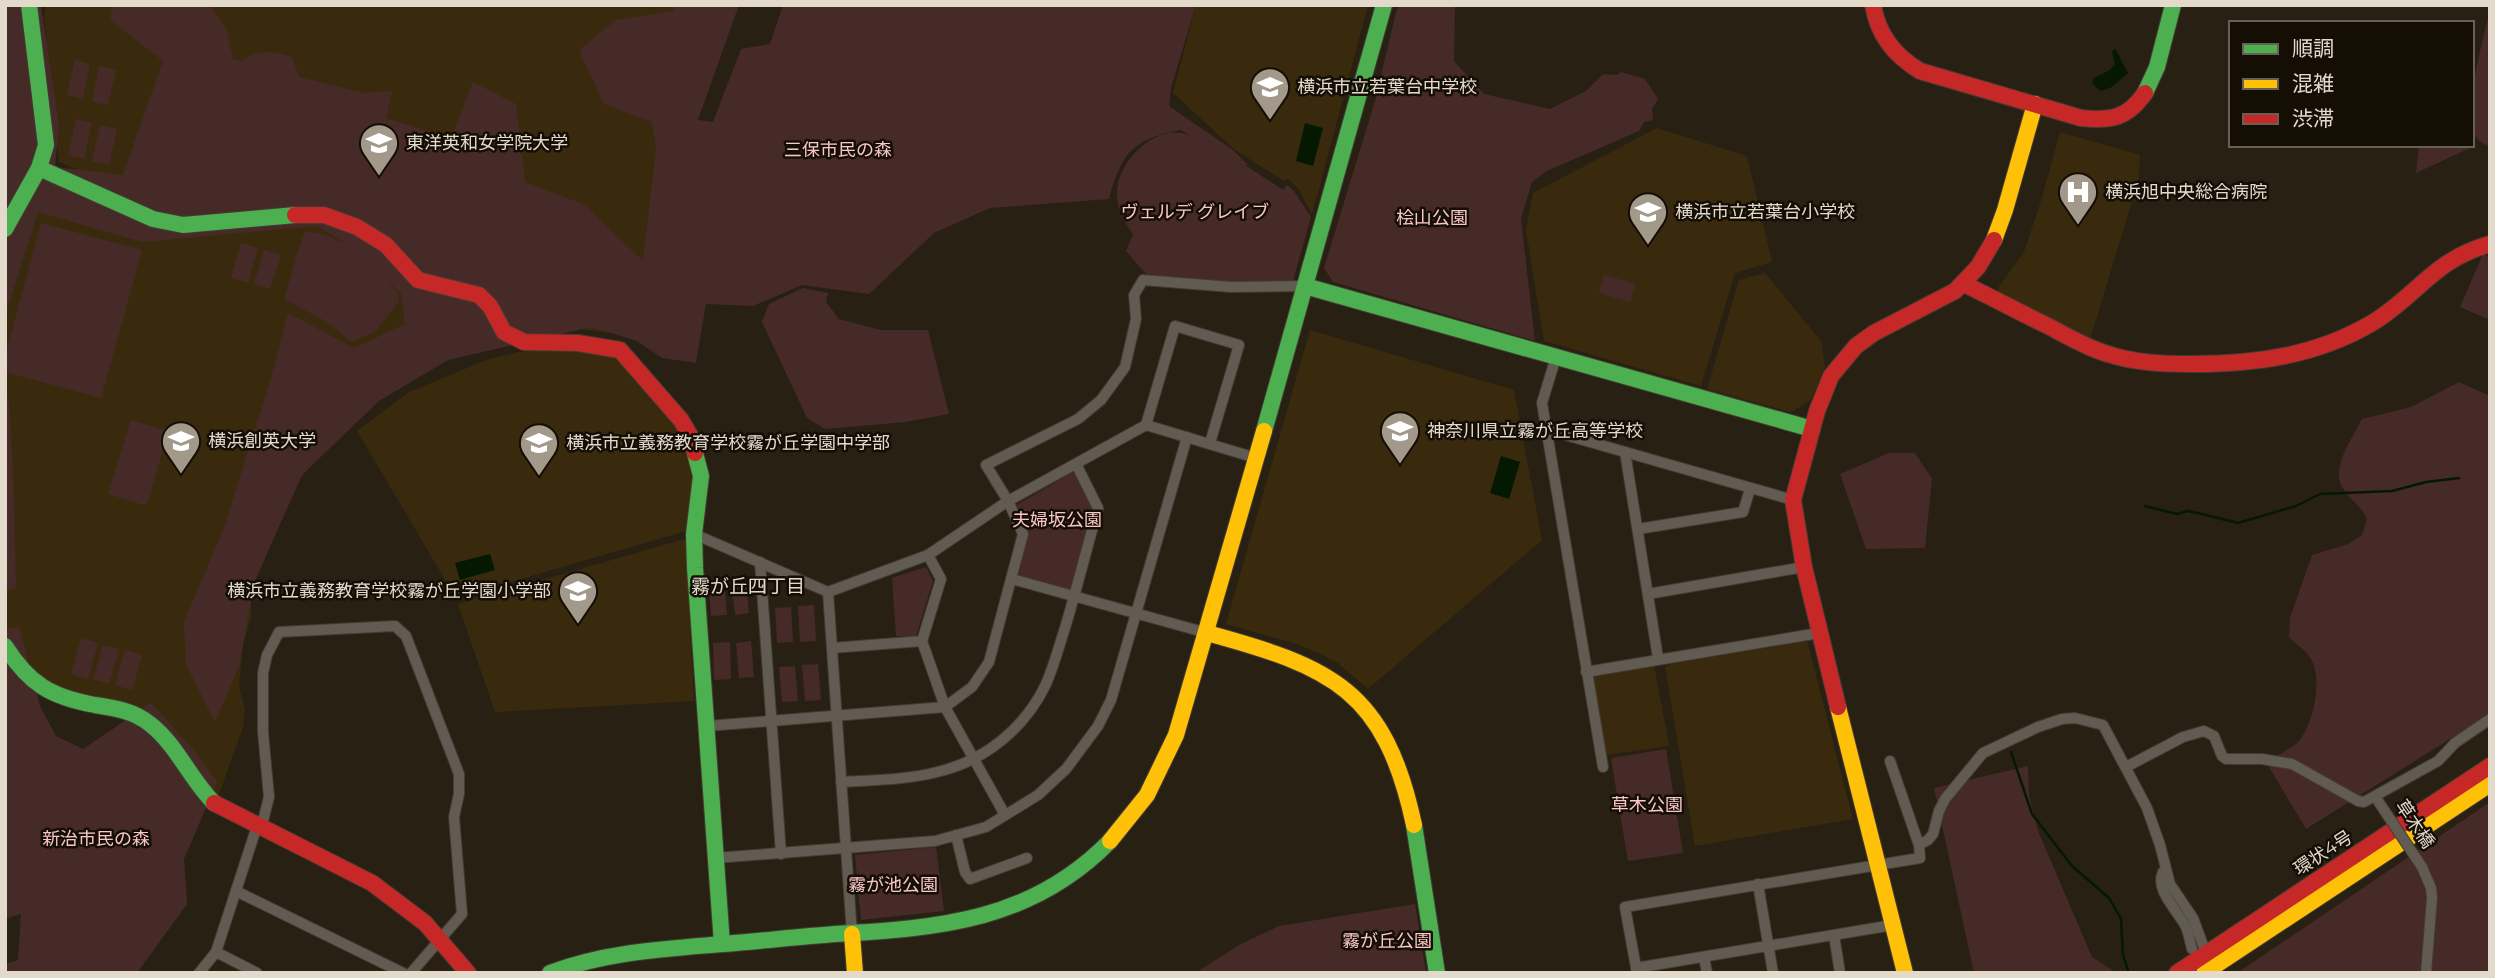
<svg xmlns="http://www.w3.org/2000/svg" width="2495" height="978" font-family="Montserrat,'Noto Sans JP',sans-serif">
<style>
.built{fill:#3a2a0d}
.green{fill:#462a27}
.water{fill:#051902}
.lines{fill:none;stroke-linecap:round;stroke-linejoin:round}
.stream{stroke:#051902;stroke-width:2.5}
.street-casing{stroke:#433c33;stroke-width:12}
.fast-casing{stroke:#433c33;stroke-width:18}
.slow-casing{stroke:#433c33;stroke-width:18}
.jam-casing{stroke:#433c33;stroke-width:18}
.street{stroke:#615b51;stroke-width:10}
.fast{stroke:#4caf50;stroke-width:16}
.slow{stroke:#ffc107;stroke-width:16}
.jam{stroke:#c62828;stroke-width:16}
.street-bridge-casing{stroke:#433c33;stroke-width:12;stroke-linecap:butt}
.street-bridge{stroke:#615b51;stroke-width:10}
.labels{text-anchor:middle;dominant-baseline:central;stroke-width:5;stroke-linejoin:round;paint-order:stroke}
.poi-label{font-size:18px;fill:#e3dacc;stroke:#140e05;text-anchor:start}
.park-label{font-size:18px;fill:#f9c7c5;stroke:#140e05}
.street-label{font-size:18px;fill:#e3dacc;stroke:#140e05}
.neighbourhood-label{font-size:19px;fill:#e3dacc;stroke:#140e05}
</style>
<rect width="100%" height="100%" fill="#282013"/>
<g class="built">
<path d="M46,5H694L638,329L612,333L544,325L389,234L171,210L59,162L44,16Z"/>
<path d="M1196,5H1368L1312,215L1298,188L1287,178L1284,181L1235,150L1173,93Z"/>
<path d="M1657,128L1747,156L1772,262L1735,273L1701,386L1544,341L1526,230L1533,193Z"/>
<path d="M2060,132L2140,155L2138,182L2090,339L1999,295L1998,288L2024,252L2041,201Z"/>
<path d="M24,206L333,225L506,339L444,362L369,402L317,456L270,521L252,570L251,618L243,645L239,687L245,709L243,727L217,800L154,719L48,689L5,638V244Z"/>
<path d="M1765,273L1821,341L1825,367L1810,401L1791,412L1707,389L1739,280Z"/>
<path d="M1310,330L1514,390L1542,540L1368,689L1338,663L1321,654L1297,644L1226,624Z"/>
<path d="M546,346L622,358L687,441L694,469V497L686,531L456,598L357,431L409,392L489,359Z"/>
<path d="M685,539L694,701L495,712L458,604Z"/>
<path d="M1807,641L1853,819L1695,846L1665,667L1671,664Z"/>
<path d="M1654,665L1669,746L1606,755L1592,675Z"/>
</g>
<g class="green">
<path d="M5,5H41L59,125L55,167L123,175L163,61L110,20L113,5H209L226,28L233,59L241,61C258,50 273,50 292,57L299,77L364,93L392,91L386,118L451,138L473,82L516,104L525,182L583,204L643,261L656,149L652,122L604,104L579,50L616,20L673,11L675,5H739L698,120L713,122L741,49L770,44L783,5H1196L1171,88L1169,106L1233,150L1248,165H1245L1283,190L1287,185L1294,191L1311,217L1293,281H1203L1146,274L1126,251L1133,234C1124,222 1117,209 1117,193C1117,160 1157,122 1189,135L1181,130C1133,139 1122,152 1109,199L990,208L934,233L869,294L802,285L753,306L706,304L696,363L662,358L637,341L591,327L448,360L379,401L302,475L254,583L239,666L215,722L186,664L184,622L224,528L271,378L288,313L354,348L405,324L401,293L387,281L399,295V301L375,332L351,342L327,322L284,299L304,232L320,233L349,245L317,226L142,242L38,212L5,316Z"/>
<path d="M1399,5H1455L1454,61L1484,94L1550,109L1586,91L1603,74L1617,75L1621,72L1645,79L1658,99L1652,109L1653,120L1644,122L1639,131L1547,171L1532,182L1521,219L1535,341L1333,282L1324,268L1375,101L1396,12Z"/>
<path d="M2490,11V146C2484,144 2479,142 2476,137C2462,115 2483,38 2490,11Z"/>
<path d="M75,60L90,64L83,99L67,95Z"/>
<path d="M99,66L116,70L108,105L92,102Z"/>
<path d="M76,119L92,123L84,159L68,155Z"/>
<path d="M100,125L117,129L109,165L92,161Z"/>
<path d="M2419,145H2469L2470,148L2416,173Z"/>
<path d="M41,223L142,250L101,398L5,372V357Z"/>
<path d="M241,243L258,248L248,283L231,278Z"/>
<path d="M264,250L281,255L270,289L254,284Z"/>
<path d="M2483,254L2490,257V320L2460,307Z"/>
<path d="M1604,275L1636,284L1630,302L1599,293Z"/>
<path d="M803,288L828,293L826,302L839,319L881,330H928L949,414L906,422L825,429L807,418L762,322L769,304Z"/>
<path d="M2459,382L2490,396V714L2306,829L2266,762C2276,756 2291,749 2299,741C2314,723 2324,675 2309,656C2304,649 2295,644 2289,637L2290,618L2312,555L2348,544L2362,535L2367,519C2359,503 2349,499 2342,487C2331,467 2353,437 2362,419L2411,407Z"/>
<path d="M5,388L9,400L13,467L16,588L5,591Z"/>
<path d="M131,420L168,431L148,502L144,505L108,494Z"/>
<path d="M1889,453H1915L1932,479L1925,548L1866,549L1840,474Z"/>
<path d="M1073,472L1093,510L1072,592L1018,578L1028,533L1015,506Z"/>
<path d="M926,567L933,581L916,636H896L892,578Z"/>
<path d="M724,579L727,615L711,616L708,580Z"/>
<path d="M746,580L749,613L735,615L731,581Z"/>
<path d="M814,605L816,641L800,642L798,606Z"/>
<path d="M791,607L793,642L777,643L775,608Z"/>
<path d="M19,626L40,706L56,736L83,749L151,703L196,753L217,782L184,859L187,904L137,973H5V964L18,960L21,914L5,919V629Z"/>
<path d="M81,638L98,643L88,679L71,674Z"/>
<path d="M751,641L754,677L739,678L736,643Z"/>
<path d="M730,642L731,679L714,680L713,643Z"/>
<path d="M103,645L119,649L109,684L93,679Z"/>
<path d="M125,650L142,655L132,690L115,685Z"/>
<path d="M818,664L821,700L805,701L802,665Z"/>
<path d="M795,666L798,701L782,702L779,667Z"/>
<path d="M1666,749L1683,853L1628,861L1611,758Z"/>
<path d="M2028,766L2029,796L2038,831L2092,957L2117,973H1974L1934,788Z"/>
<path d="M2490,802V973H2237Z"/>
<path d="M936,847L944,911L861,920L855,855Z"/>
<path d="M1415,904L1426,973H1195L1239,945L1279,926Z"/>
</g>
<g class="water">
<path d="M2114,49L2116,50L2128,73L2112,87L2101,91L2092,83L2094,78L2110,70L2115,64L2112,52Z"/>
<path d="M1305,123L1323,128L1313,166L1296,161Z"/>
<path d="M1501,456L1520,462L1509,499L1490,493Z"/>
<path d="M490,554L495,570L460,580L455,563Z"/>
</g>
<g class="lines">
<g class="stream">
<path d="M2145,506L2177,514L2187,511L2198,513L2238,523L2296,506L2320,494L2392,491L2426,482L2459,478"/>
<path d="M2011,752L2032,814L2072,866L2109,898L2121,919L2123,955L2129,973"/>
</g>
<g class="street-casing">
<g id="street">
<path d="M1556,357L1542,403L1603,767"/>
<path d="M1146,425L1256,458"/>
<path d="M1548,430L1793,500"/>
<path d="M1625,452L1658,658"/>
<path d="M1638,529L1743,512L1750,489"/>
<path d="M694,534L828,592L928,555L1008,501L1146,425L1175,326L1239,345L1210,443"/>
<path d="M760,562L781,854"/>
<path d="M1012,579L1207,633"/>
<path d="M828,592L852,934"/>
<path d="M1648,594L1804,567"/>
<path d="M922,641L945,707L1005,815"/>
<path d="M832,648L922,641L941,579L928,555"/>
<path d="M1586,672L1819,633"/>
<path d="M707,726L945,707L972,687L989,662L1023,534L1008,501L986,465L1078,419L1101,400L1125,367L1136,319L1134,295L1143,280L1231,287L1305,286"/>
<path d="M2126,767L2183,737L2204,731L2214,736L2222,756L2226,759H2262L2292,764L2358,801L2364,802L2438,761L2455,743L2490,719"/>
<path d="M841,782C873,780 906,780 937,772C985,761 1025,728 1046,684C1054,666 1059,646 1065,628C1077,588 1087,548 1098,508L1076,464"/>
<path d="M956,835L965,872L970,879L1027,858"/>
<path d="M1919,845L1928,840L1933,834L1939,811L1945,799L1983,753L2038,727L2062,719L2075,718L2103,725L2147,808L2160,845L2170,884L2193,918L2206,953"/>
<path d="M715,858L935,841L986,827L1038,795L1066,769L1098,726L1111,700L1187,437"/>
<path d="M2422,867L2431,888L2432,898L2426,973"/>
<path d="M2163,872C2154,890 2179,912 2186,927C2189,934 2190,942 2192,949"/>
<path d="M1758,884L1773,973"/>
<path d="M236,891L403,973"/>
<path d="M1834,935L1840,973"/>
<path d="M216,952L257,973"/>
<path d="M1704,957L1707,973"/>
<path d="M1636,968L1893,925"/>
<path d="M199,973L216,952L257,826L263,821L269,797L263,732V673L267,655L279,632L395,626L406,636L459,774V794L454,817L462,914L411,973"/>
<path d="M1637,973L1625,907L1920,858L1919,845L1890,761"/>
</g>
</g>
<g class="fast-casing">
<g id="fast">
<path d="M2145,93L2157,67L2173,5"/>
<path d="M39,168L153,219L183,225L295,215"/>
<path d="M5,229L39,168L46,145L29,5"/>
<path d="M1305,286L1812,429"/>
<path d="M1264,431L1384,5"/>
<path d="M695,453L701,476L694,534L695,568L722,944"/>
<path d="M5,646C29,684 51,697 95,705C115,708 134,711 150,724C177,745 190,779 214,803"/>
<path d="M1414,825L1437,973"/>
<path d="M550,973C606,952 664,949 723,944C760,941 797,937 835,934C940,928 1032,921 1110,841"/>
</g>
</g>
<g class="slow-casing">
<g id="slow">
<path d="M1994,240L2005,210L2035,104"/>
<path d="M1207,633C1332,667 1385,690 1414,825"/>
<path d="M1838,707L1905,973"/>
<path d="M1110,841L1147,795L1176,735L1264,431"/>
<path d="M852,934L855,973"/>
<path d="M2204,973L2490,784"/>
</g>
</g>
<g class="jam-casing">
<g id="jam">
<path d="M1873,5C1878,35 1894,55 1920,71L2081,118C2110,121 2127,119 2145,93"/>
<path d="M295,215H324L357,227L386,245L418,280L479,295L490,306L504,332L524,342L578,343L620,350L681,420L692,439L695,453"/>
<path d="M1964,284C1993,298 2021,313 2050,327C2069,337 2087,348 2108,354C2135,363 2164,364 2192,364C2255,364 2316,356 2372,323C2418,295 2433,260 2490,244"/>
<path d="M1838,707L1804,567L1793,500L1817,411L1831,376L1856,346L1874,333L1955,291L1978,267L1994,240"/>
<path d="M214,803L372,883L425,923L468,973"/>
<path d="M2177,973L2490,766"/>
</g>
</g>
<use href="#street" class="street"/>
<use href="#fast" class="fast"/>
<use href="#slow" class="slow"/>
<use href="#jam" class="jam"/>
<g class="street-bridge-casing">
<path id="street-bridge" d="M2378,801L2422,867"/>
</g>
<use href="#street-bridge" class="street-bridge"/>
</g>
<defs>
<g id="school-pin" transform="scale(2.0125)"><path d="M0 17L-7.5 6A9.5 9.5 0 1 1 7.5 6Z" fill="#a2998b" stroke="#140e05"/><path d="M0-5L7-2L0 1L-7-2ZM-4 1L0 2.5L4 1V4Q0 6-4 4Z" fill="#fff"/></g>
<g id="university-pin" transform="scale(2.0125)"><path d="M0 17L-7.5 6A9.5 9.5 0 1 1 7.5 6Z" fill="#a2998b" stroke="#140e05"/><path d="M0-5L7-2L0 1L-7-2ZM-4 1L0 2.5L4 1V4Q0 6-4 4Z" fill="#fff"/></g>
<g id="hospital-pin" transform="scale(2.0125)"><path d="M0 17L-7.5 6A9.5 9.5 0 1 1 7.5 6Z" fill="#a2998b" stroke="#140e05"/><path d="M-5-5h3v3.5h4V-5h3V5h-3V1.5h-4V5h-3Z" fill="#fff"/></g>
</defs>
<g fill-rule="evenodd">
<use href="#school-pin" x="1270" y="87"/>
<use href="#university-pin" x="379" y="143"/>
<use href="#hospital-pin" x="2078" y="192"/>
<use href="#school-pin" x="1648" y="212"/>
<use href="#school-pin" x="1400" y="431"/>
<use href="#university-pin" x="181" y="441"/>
<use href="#school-pin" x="539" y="443"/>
<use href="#school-pin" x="578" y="591"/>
</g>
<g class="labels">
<g class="poi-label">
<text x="1297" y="87">横浜市立若葉台中学校</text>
<text x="406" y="143">東洋英和女学院大学</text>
<text x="2105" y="192">横浜旭中央総合病院</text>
<text x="1675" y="212">横浜市立若葉台小学校</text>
<text x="1427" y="431">神奈川県立霧が丘高等学校</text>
<text x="208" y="441">横浜創英大学</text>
<text x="566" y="443">横浜市立義務教育学校霧が丘学園中学部</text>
<text x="551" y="591" text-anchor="end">横浜市立義務教育学校霧が丘学園小学部</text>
</g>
<g class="park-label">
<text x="838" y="150">三保市民の森</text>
<text x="1195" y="212">ヴェルデ グレイブ</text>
<text x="1432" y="218">桧山公園</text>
<text x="1057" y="520">夫婦坂公園</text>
<text x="1647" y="805">草木公園</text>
<text x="96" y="839">新治市民の森</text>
<text x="893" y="885">霧が池公園</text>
<text x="1387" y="941">霧が丘公園</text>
</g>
<g class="street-label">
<text transform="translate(2415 824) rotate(56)">草木橋</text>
<text transform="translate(2323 853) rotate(-33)">環状4号</text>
</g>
<g class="neighbourhood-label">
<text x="748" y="586">霧が丘四丁目</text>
</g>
</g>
<rect width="2495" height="978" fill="none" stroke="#e3dacc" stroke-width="14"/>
<rect x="2229" y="21" width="245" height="126" fill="#140e05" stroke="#676055" stroke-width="2"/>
<rect x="2243" y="44" width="35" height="10" fill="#4caf50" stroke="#676055" stroke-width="2"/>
<text x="2292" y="56" font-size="21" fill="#e3dacc">順調</text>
<rect x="2243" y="79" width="35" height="10" fill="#ffc107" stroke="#676055" stroke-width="2"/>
<text x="2292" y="91" font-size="21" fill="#e3dacc">混雑</text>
<rect x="2243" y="114" width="35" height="10" fill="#c62828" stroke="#676055" stroke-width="2"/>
<text x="2292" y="126" font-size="21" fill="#e3dacc">渋滞</text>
</svg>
